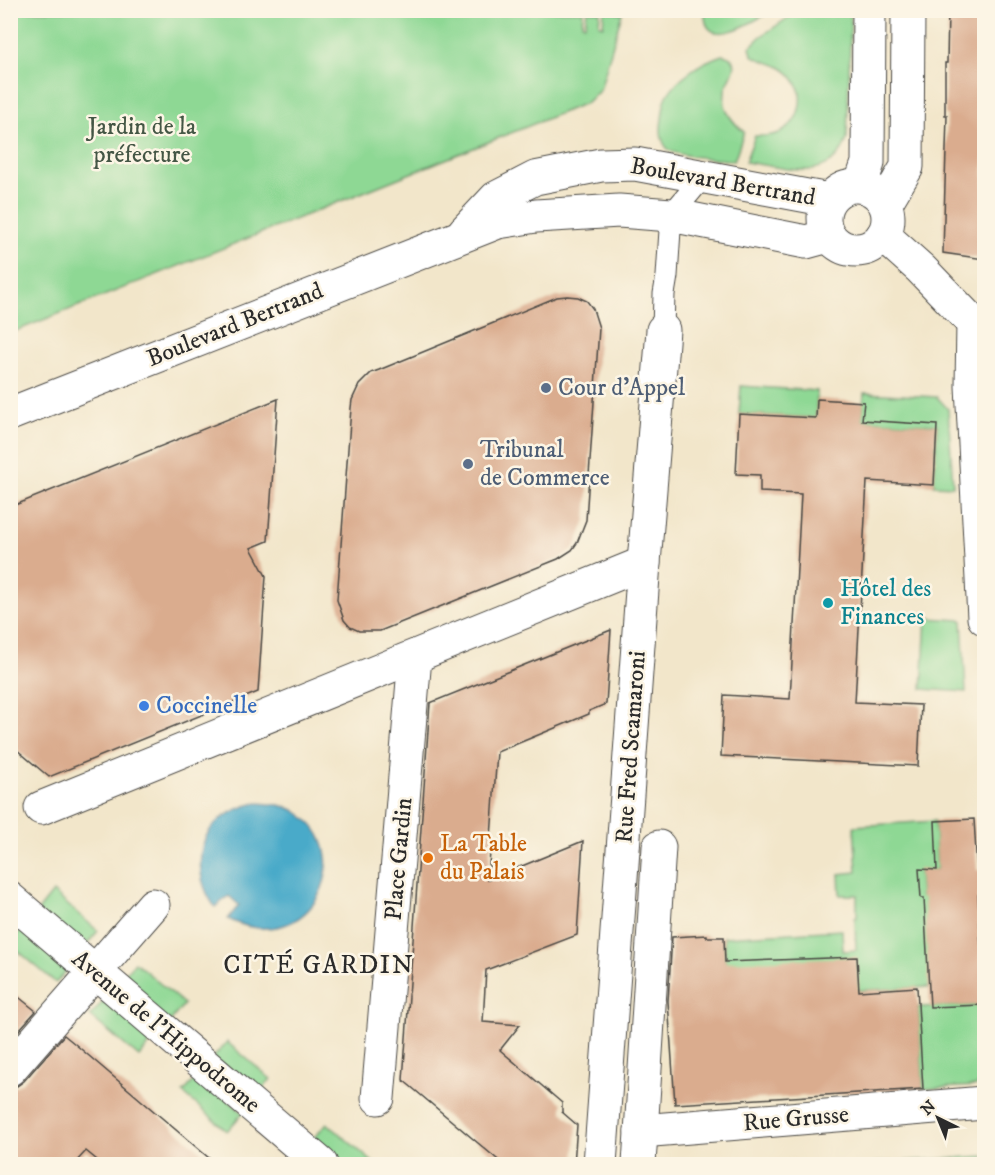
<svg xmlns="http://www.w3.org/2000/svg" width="995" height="1175" font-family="'IM FELL DW Pica',serif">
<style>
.green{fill:#8ed894;stroke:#5c8260;stroke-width:1.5}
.water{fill:#49aac9;stroke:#3a6a7a;stroke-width:1.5}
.building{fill:#daac8e}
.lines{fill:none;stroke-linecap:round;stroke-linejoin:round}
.lane-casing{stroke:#494743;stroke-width:23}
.street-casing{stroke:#494743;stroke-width:35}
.secondary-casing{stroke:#494743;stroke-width:35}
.lane{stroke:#fff;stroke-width:21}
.street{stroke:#fff;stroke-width:33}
.secondary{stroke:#fff;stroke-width:33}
.service-dot{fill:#5c6f8a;stroke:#fcf5e5;stroke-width:2}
.culture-dot{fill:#0f9aa8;stroke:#fcf5e5;stroke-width:2}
.shop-dot{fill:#3f7fe0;stroke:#fcf5e5;stroke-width:2}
.food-dot{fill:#e8710a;stroke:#fcf5e5;stroke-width:2}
.labels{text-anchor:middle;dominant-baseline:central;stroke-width:5;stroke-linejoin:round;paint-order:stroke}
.park-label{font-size:24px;fill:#445645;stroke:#fcf5e5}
.street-label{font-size:24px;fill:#2b2b2b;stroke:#fcf5e5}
.service-label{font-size:24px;fill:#4e5e75;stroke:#fcf5e5;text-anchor:start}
.culture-label{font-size:24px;fill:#0d838f;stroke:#fcf5e5;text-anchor:start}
.shop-label{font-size:24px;fill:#366cbe;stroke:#fcf5e5;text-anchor:start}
.food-label{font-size:24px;fill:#c56008;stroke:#fcf5e5;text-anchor:start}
.neighbourhood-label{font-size:26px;letter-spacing:1.5px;fill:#2b2b2b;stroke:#fcf5e5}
</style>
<rect width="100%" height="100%" fill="#fcf5e5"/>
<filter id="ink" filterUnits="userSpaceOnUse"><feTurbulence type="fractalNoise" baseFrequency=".0167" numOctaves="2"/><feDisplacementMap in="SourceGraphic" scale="12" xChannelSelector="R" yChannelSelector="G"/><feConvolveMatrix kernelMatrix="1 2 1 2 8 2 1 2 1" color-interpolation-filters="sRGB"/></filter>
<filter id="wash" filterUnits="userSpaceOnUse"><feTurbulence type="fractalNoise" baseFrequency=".008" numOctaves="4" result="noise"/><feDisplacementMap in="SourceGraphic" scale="24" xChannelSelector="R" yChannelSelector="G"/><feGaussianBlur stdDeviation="1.35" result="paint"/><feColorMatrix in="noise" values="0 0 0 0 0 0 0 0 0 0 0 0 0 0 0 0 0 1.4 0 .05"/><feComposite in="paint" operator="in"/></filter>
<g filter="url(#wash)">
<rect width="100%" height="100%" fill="#f2e6ca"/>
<g class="green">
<path d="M417,10L583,11L582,24L585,25L587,11H600L599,25L603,26L604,11L622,13L600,90L586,103L11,333V11Z"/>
<path d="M705,11V10L771,11C755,21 702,54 705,11Z"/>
<path d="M798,11H851L847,139C830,186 783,167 745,162L755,136C764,136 775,136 783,131C801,120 806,95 793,78C781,62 765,64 752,55L750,47L760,37Z"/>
<path d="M722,55C747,59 728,78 725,90C725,94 724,101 725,105C727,116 736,125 744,132L734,161C721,159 678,157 669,150C660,142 660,130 662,119C663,112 663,104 667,96C677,77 702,62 722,55Z"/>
<path d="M741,386L817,391L816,418L739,414Z"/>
<path d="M864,393L937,397L948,409L953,486L934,485L937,425L862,420Z"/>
<path d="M926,618L962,620L966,692L922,689Z"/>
<path d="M935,821L937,870H919L921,897H939L929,987L846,991L725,963L724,937L842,930L843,951L856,950L855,918L857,917V895H840L839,874L857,872L854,826Z"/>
<path d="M53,892L98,931L83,949L38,911Z"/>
<path d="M23,927L70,966L56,983L11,945V942Z"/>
<path d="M135,962L184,1004L169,1023L119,980Z"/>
<path d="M106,998L154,1039L139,1057L90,1016Z"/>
<path d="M984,1005V1078L977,1086L923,1089L918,1007Z"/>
<path d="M227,1042L271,1079L255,1098L211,1060Z"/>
<path d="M199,1075L243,1113L227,1131L183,1093Z"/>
<path d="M327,1123L375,1164H334L309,1143Z"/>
<path d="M984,1156V1164H873L874,1163Z"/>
</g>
<path class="water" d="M256,803C270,804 285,804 297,812C362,854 311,960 228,919L239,905L229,896L215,907C196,881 193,839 222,818C233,810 243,806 256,803Z"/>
<g id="blocks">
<g class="building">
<path d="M948,10H984V259L943,253L947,115H945V63H947Z"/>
<path d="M567,296L578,297L587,301L593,309L599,328L586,520L577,543L572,550L558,559L380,631H359L350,627L344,620L337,600L351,408L352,400L359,385L371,373L379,370L557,297Z"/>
<path d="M278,399L268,541L251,548L266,576L258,692L49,777L10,744V507Z"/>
<path d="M817,399L864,402L862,420L937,425L934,485L867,481L855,702L921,705L918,766L721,756L724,695L790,699L801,494L760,492V475L736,474L739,414L816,418Z"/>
<path d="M611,630L606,704L589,711V714L497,752L488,880L583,841L577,935L486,970L483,1022L520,1025L500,1050L562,1103V1112L577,1125L574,1164H503L403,1080L430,703Z"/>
<path d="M974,819L977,870L984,871V895H978L984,1005L930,1007L924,898H921L919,869L937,870L935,821Z"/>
<path d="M707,935V937H724L725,962L857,957L859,991L917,987L923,1089L675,1104L668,1001L672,937Z"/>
<path d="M10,990L36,1011L10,1040Z"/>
<path d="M64,1035L75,1044L216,1164H102L86,1151L74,1164H10V1087L17,1086L24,1081Z"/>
</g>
</g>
</g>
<g filter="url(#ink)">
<use href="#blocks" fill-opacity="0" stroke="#494743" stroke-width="1.5"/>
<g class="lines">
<g class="lane-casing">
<path id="lane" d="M663,330L664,294L667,276L671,215L703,177"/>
</g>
<g class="street-casing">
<g id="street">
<path d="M973,323L972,386L984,618"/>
<path d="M41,808L644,563"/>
<path d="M10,899L321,1164"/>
<path d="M10,1069L153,905"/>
<path d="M378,1098L415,657"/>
<path d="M641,1131L984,1103"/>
<path d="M600,1164L644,563L663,330"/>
<path d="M639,1164L659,847"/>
</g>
</g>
<g class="secondary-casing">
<g id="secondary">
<circle cx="856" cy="218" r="32"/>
<path d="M860,186L868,163L869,10"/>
<path d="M885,204L907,167L908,10"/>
<path d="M464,232L496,198L535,178L601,165L635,164L829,200"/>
<path d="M883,235L921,269L973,323L984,326"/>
<path d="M10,414L498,222L536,216L619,211L671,215L806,242L828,236"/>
</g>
</g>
<use href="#lane" class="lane"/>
<use href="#street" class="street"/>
<use href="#secondary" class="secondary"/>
</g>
</g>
<g class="service-dot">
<circle cx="546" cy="388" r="6"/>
<circle cx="468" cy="464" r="6"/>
</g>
<circle class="culture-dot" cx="828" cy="603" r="6"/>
<circle class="shop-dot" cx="144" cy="706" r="6"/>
<circle class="food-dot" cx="428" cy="858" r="6"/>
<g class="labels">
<g class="park-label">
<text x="142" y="127">Jardin de la<tspan x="142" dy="28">préfecture</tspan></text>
</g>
<g class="street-label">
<text transform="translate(723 182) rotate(10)">Boulevard Bertrand</text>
<text transform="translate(235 325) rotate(-22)">Boulevard Bertrand</text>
<text transform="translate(631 747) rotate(-86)">Rue Fred Scamaroni</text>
<text transform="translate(399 859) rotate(-85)">Place Gardin</text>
<text transform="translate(166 1032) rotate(40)">Avenue de l'Hippodrome</text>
<text transform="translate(796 1119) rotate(-5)">Rue Grusse</text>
</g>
<g class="service-label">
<text x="558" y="388">Cour d'Appel</text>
<text x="480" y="450">Tribunal<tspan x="480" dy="28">de Commerce</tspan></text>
</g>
<g class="culture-label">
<text x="840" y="589">Hôtel des<tspan x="840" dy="28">Finances</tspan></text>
</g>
<g class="shop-label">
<text x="156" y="706">Coccinelle</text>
</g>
<g class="food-label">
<text x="440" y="844">La Table<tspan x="440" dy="28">du Palais</tspan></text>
</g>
<g class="neighbourhood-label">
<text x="319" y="965">CITÉ GARDIN</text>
</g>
</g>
<rect width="995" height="1175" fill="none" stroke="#fcf5e5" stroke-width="36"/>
<g transform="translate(938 1118) rotate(317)" stroke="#fcf5e5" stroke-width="4.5" paint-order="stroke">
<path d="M0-4.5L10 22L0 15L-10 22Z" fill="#2b2b2b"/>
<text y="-9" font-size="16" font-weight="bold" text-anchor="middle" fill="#2b2b2b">N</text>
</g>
</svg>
